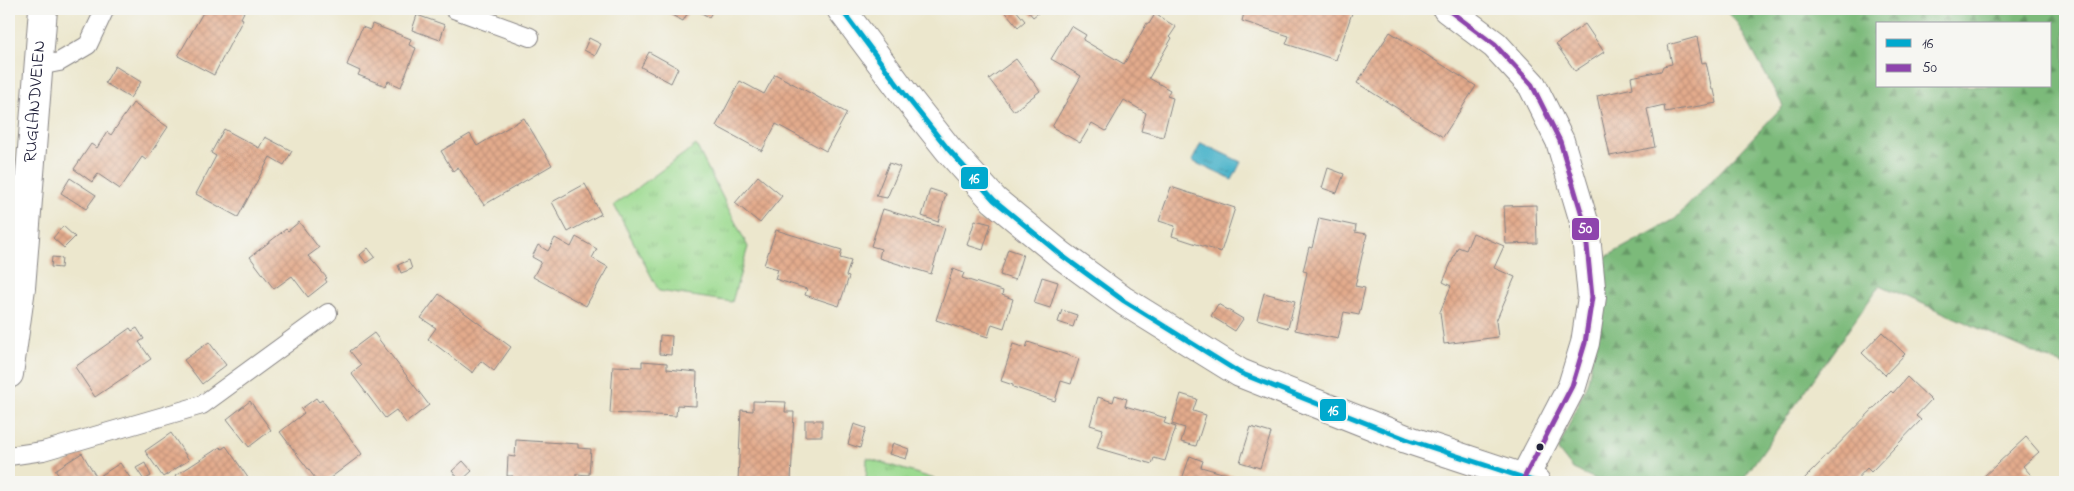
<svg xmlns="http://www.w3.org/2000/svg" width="2074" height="491" font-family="'Indie Flower',sans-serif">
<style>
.grass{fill:url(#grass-tufts);stroke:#5e7e65}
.forest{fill:url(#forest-firs);stroke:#4f6e5a;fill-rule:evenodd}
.water{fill:url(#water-ripples);stroke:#366b82}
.building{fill:url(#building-cross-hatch)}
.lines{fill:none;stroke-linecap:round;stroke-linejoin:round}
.lane-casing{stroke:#878484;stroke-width:20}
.street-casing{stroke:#878484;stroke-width:30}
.lane{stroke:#fff;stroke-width:18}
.street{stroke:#fff;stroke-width:28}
.bus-1-casing{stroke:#f6f6f2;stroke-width:9}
.bus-2-casing{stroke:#f6f6f2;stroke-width:9}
.bus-1{stroke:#00a9ce;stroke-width:5}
.bus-2{stroke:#8e44ad;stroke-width:5}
.bus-dot{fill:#22223b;stroke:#f6f6f2;stroke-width:2}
.labels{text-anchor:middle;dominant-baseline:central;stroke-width:4;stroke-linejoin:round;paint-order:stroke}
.street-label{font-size:18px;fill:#22223b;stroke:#f6f6f2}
.line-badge{stroke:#f6f6f2;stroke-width:2}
.badge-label{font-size:14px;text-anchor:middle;font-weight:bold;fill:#fff}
</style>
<defs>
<pattern id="grass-tufts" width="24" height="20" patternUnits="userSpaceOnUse" patternTransform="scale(1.25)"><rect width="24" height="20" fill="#9bda8f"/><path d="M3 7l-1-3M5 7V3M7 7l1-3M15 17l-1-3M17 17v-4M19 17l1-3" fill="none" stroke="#85bb7c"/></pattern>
<pattern id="forest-firs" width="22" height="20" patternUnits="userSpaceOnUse" patternTransform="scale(1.25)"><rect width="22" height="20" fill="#7cba7a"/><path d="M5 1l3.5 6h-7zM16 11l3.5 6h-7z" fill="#659765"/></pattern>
<pattern id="water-ripples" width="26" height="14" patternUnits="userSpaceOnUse" patternTransform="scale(1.25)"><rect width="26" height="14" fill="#4bb4ca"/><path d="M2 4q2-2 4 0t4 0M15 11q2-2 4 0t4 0" fill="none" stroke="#3e92a5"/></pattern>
<pattern id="building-cross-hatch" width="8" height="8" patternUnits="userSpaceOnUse" patternTransform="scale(1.25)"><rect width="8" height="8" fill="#e3ab8c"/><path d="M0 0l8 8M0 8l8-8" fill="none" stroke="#c2937a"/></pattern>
</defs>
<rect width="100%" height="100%" fill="#f6f6f2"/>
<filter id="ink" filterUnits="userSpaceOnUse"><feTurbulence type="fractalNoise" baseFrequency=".02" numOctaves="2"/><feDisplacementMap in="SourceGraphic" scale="10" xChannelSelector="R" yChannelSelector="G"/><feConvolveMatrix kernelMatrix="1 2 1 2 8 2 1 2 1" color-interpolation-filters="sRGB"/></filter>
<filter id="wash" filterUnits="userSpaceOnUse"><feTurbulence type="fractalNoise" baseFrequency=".0096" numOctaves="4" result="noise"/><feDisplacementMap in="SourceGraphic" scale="20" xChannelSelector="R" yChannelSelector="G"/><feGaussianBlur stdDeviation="1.12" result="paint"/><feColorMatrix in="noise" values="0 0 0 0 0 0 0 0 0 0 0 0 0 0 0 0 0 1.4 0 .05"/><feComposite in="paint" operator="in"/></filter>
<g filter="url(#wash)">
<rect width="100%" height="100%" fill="#ece7cd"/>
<g class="grass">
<path d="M696,145L748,247L732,302L659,291L614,205Z"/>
<path d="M867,458L944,482H866Z"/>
</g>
<path class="forest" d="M1724,9H2065V366L1880,285L1741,482H1602L1573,469L1558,450L1588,381L1604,290L1595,263L1675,219L1783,106L1737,23ZM1878,24H2050V86H1878Z"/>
<path class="water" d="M1201,143L1241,162L1232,180L1192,161Z"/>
<g id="blocks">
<g class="building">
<path d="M205,9H239L244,12L241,18L243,19L214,75L178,56Z"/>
<path d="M665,9H690L683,21L664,11Z"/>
<path d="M694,9H714L709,17Z"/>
<path d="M1003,9H1015L1025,21L1018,27Z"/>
<path d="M1026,9H1043L1033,17Z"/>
<path d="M1245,9H1349L1353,10L1336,60L1286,44L1289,36L1242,21Z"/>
<path d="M1155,14L1176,27L1170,36L1172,38L1149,78L1170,90L1167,96L1173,98L1163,137L1141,131L1146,113L1124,100L1106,131L1092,123L1080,143L1052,127L1081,76L1051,59L1071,26L1086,35L1083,40L1124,64L1147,23L1149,24Z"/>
<path d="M417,15L445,25L440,40L412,30Z"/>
<path d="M372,24L411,39L409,45L416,48L401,87L388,81L386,86L373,81L358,75L360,71L347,65L362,27L370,30Z"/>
<path d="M1585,24L1604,52L1575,71L1556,44Z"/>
<path d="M1390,32L1476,86L1443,137L1357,83Z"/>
<path d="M1697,37L1702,63L1706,62L1712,90H1714L1717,103L1665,112L1664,105L1647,109L1655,147L1610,156L1597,96L1633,88L1631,77L1661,71L1663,66L1672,64L1668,45Z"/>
<path d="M589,38L601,44L595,56L584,50Z"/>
<path d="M649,52L678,68L671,83L641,67Z"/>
<path d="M1016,59L1040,91L1014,111L989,79Z"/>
<path d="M115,66L141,82L130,98L105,83Z"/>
<path d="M775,74L847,113L826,151L776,124L762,151L716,126L740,81L764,94Z"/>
<path d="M133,103L168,127L146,160L142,157L120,189L98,174L92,182L74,169L91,144L97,148L107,132L111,135Z"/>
<path d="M524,118L552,165L484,205L458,167L453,171L441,151L470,134L477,146Z"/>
<path d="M224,129L259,148L265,137L292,151L284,165L270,157L238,217L196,194L216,156L211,153Z"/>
<path d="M889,163L900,167L887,198L876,196Z"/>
<path d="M1328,168L1344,174L1337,193L1322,188Z"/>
<path d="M758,176L782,196L760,223L735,203Z"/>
<path d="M70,178L96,195L86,209L61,193Z"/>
<path d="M585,184L601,214L568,232L552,202Z"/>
<path d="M1171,187L1235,208L1221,252L1172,236L1175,226L1159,221Z"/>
<path d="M930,189L946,194L938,222L922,216Z"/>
<path d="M1536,205L1537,243L1506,244L1504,206Z"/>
<path d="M883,209L945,228L931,274L879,258L881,249L871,246Z"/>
<path d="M1319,218L1356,226L1355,232L1367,234L1355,286L1365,288L1359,315L1344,312L1338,339L1295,330L1307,272L1303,271L1309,247L1312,248Z"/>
<path d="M975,220L991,224L983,250L967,245Z"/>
<path d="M299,222L319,248L308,256L327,278L325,279L327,282L308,297L292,276L274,289L250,257L286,229L288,231Z"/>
<path d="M63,226L75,237L64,248L53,238Z"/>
<path d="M776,230L842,250L840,258L851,261L846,276L849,277L839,306L805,295L807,289L775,279L778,269L764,265Z"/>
<path d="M1473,233L1504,246L1494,268L1515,277L1496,321L1498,337L1444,344L1440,312L1451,286L1443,282L1458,247L1466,250Z"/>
<path d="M576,237L597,249L592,258L608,267L586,306L533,277L541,262L532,257L538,245L548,251L555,238L571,247Z"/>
<path d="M368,248L375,257L366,263L360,255Z"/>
<path d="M1008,249L1023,254L1015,280L1000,275Z"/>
<path d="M52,257L62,258L61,268L51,267Z"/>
<path d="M409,260L412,269L401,273L398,265Z"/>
<path d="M953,269L964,273L962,278L1003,291L1002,295L1013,299L1004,328L992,324L988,337L936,320Z"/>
<path d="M1042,277L1058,282L1050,308L1034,303Z"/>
<path d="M1264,293L1295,301L1288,328L1257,319Z"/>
<path d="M439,294L511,347L494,371L481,361L473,373L428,339L436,328L421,318Z"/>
<path d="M1218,304L1243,319L1235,331L1211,316Z"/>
<path d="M1062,310L1077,315L1073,327L1058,322Z"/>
<path d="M130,328L132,331L137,328L144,339L139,342L151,359L95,397L75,367Z"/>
<path d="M1882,332L1905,354L1885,375L1862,353Z"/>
<path d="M374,333L429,405L406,423L396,410L385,418L351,373L361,365L350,351Z"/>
<path d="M660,335L672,336L671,355L659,354Z"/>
<path d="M209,342L226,365L202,384L184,360Z"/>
<path d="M1028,342L1079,359L1071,384L1061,381L1055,401L1013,387V385L1001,381L1013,344L1026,348Z"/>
<path d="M642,361L667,363V369L697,372L696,406L677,405L676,416L610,413L613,366L642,367Z"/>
<path d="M1907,377L1931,400L1916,416L1921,420L1871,472L1867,468L1854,482H1801L1891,391L1893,393Z"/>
<path d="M1181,394L1197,399L1193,411L1206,415L1196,446L1181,442L1185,428L1172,424Z"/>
<path d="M1115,395L1127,399L1125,406L1166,418L1164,423L1176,427L1165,461L1154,458L1152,464L1097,448L1103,429L1090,425L1098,397L1113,402Z"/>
<path d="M316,398L319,402L322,400L362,454L325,482H318L280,432L304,413L301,409Z"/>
<path d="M250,401L271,430L249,447L227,419Z"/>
<path d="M753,401L786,402L785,412H794L791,482H738L741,410L753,411Z"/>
<rect x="805" y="420" width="17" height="16"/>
<path d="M854,424L866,428L860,448L848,444Z"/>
<path d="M1251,427L1271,433L1260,468L1240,462Z"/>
<path d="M171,433L189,460L163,477L145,451Z"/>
<path d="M2026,437L2039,452L2023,466L2037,482H1985L1982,478Z"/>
<path d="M516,440L578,444V448L591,449L589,475L576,474V482H513V476H507L508,456L515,457Z"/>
<path d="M893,443L909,449L906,459L889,454Z"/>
<path d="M226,446L251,482H172L177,479L175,476L220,447L222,449Z"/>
<path d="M82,453L97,478L120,463L133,482H63L55,470Z"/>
<path d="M1190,456L1203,461L1201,467L1240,478L1239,482H1181Z"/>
<path d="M463,461L472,471L461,481L452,471Z"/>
<path d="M145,463L151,476L144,480L136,468Z"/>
</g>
</g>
</g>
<g filter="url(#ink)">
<use href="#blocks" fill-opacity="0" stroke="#878484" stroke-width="1"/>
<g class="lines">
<g class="lane-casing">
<g id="lane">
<path d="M454,9L530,37"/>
<path d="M39,66L59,62L88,45L105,9"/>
<path d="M9,456L43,451L202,405L328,313"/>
</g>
</g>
<g class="street-casing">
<g id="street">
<path d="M841,9L906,96L948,149L994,200L1061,255L1124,301L1240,373L1406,439L1536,482"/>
<path d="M1447,9L1495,45L1532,85L1560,141L1585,225L1592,297L1585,343L1572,386L1522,482"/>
<path id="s1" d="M9,374L21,288L43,9"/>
</g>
</g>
<use href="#lane" class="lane"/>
<use href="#street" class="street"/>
<g class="bus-1-casing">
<path id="bus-1" d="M841,9L906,96L948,149L994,200L1061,255L1124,301L1240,373L1406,439L1536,482"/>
</g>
<g class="bus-2-casing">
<path id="bus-2" d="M1447,9L1495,45L1532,85L1560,141L1585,225L1592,297L1585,343L1572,386L1522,482"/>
</g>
<use href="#bus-1" class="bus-1"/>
<use href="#bus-2" class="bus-2"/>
</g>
</g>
<circle class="bus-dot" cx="1540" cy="447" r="4.5"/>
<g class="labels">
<g class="street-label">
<text stroke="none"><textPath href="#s1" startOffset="274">RUGLANDVEIEN</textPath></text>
</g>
</g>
<g class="line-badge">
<rect x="960" y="166" width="29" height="24" rx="5" fill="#00a9ce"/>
<rect x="1571" y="217" width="29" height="24" rx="5" fill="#8e44ad"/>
<rect x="1319" y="398" width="28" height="24" rx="5" fill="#00a9ce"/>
</g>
<g class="badge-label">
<text x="974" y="183">16</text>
<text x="1585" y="233">50</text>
<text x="1333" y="415">16</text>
</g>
<rect width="2074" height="491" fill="none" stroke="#f6f6f2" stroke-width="30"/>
<rect x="1876" y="22" width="175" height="65" fill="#f6f6f2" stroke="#a1a1a9"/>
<rect x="1886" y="39" width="25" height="8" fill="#00a9ce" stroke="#a1a1a9"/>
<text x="1922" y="48" font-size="15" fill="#22223b">16</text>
<rect x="1886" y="64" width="25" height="8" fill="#8e44ad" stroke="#a1a1a9"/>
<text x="1922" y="72" font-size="15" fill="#22223b">50</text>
</svg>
